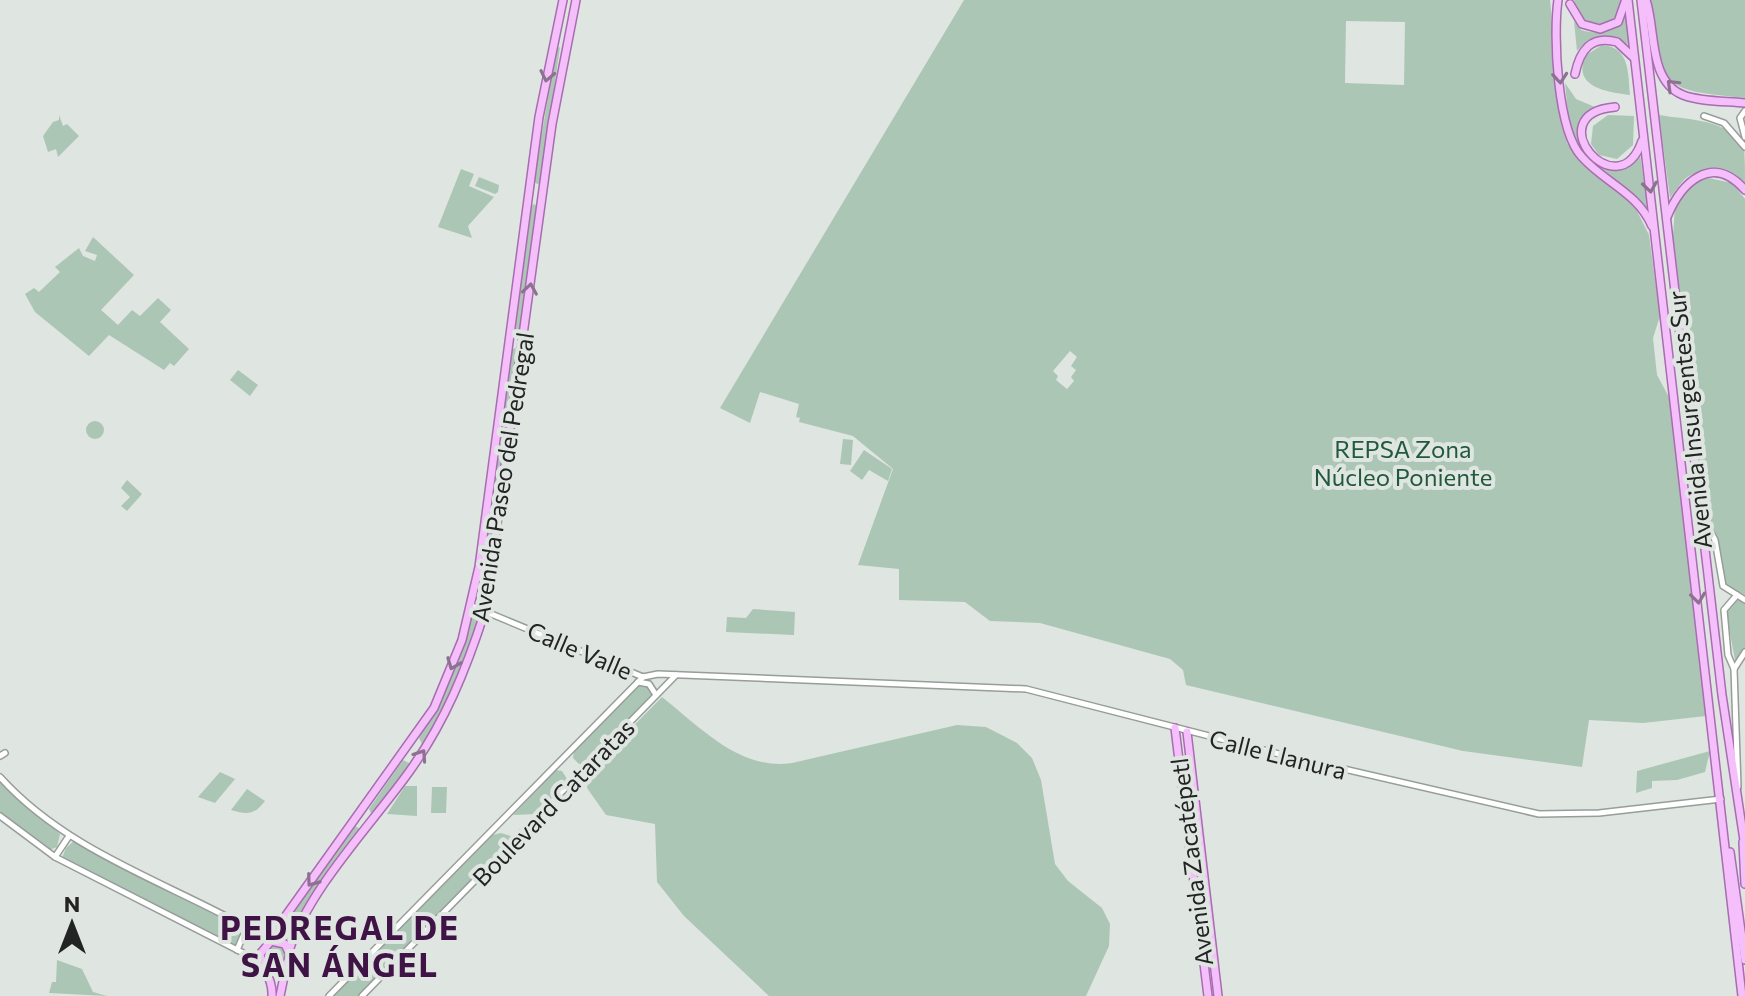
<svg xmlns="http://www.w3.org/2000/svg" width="1745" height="996" font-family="Commissioner,sans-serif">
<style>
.green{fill:#acc6b5;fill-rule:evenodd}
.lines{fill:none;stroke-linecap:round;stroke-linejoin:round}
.minor-casing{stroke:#979d99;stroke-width:8}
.major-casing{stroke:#a76daf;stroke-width:10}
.minor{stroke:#fff;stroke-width:5}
.major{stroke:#f5bffc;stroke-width:7}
.oneway{stroke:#8c7290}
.labels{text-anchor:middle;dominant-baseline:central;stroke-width:8;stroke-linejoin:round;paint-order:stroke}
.street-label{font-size:24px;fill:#222423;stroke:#dfe5e1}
.park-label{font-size:24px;fill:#20593b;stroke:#dfe5e1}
.district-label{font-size:32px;font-weight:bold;letter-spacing:2px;fill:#401346;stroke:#dfe5e1}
</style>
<rect width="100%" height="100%" fill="#dfe5e1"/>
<g class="green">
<path d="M964,0H1550L1561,122L1567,143L1583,165L1633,203L1649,235L1660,316L1653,338L1657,375L1670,399L1706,716L1643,723L1589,720L1582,767L1463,751L1186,685L1183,670L1170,659L1040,623L990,621L965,602L899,600V569L858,565L893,469L853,436L799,422L800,418L796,417L799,404L760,392L750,423L720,408ZM1346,21L1405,22L1404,85L1345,83ZM1070,351L1077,357L1071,366L1076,370L1071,377L1074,381L1067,389L1056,380L1058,376L1053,371Z"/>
<path d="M1574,0H1621C1621,14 1613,21 1600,26L1579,17Z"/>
<path d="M1650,0H1745V98C1653,89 1666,87 1650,0Z"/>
<path d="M1626,14L1629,45C1608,35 1593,32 1577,51L1574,21L1581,30C1599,36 1617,31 1626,14Z"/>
<path d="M1602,45C1630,47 1628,73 1630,95C1607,92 1571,87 1586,55Z"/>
<path d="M560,47L541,183L537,184L534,181L556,49Z"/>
<path d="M1565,83L1576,99L1595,107C1579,121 1578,133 1581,153L1569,125Z"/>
<path d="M59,115L63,126L67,124L79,136L58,157L56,149L48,152L43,136L53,122L59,120Z"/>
<path d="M1608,115L1634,116L1633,145L1617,159L1599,155L1591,144L1593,126Z"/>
<path d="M1659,115C1686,120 1731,118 1744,149C1745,158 1745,176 1745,187C1733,170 1704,165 1686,178C1680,183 1675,192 1670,198Z"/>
<path d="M1640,154L1648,209L1599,167L1617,169Z"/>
<path d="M461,169L474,174L469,186L494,197L468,226L472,238L438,227Z"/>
<path d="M479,177L499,185L498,192L495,194L475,186Z"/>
<path d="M1704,177L1732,183L1745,199V595L1725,585L1716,534L1706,513L1692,401L1697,381L1691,333L1681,303L1673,236L1675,206L1688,184Z"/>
<path d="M534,204L538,207L520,336L516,338L513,335L530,207Z"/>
<path d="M93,237L134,275L101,310L118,325L132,310L140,316L158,298L171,310L160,322L189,349L174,366L170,363L164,370L109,335L89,356L35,312L25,294L34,288L39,292L60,272L55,267L79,248L83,256L95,261L97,255L85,251Z"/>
<path d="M515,348L518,351L496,489L492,485L511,350Z"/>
<path d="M238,370L258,385L250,396L230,380Z"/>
<circle cx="95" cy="430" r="9"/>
<path d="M843,439L853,440L851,465L840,464Z"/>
<path d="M864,450L892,469L888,481L869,470L862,480L850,471Z"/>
<path d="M127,480L142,494L127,511L121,506L130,497L121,488Z"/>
<path d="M494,505L497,508L486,565L483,562L490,506Z"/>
<path d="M1738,598L1745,602V649L1735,660L1726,612Z"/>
<path d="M753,609L795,612L794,635L726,632L727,617L746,618Z"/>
<path d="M478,614L480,617L454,693L422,744L419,738L450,680L472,615Z"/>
<path d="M642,683L655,694L586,764H579L573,758L574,750Z"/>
<path d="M662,697C700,727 740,771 792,763L957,725L986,727L1017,743L1032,758L1041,780L1055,864L1068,881L1102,908L1110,924L1109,946L1086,996H769L684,916L657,882L655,824L606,815L587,788L588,772Z"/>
<path d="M1710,751L1705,772L1677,780L1652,781V788L1636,793L1637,771Z"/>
<path d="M403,760L411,764L375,812L371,813L369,809Z"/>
<path d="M556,770L562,771L569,782L538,814L513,815Z"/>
<path d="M220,772L235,779L215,803L198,797Z"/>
<path d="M0,781L60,834L57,847L49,850L0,812Z"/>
<path d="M405,786H417V816L387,814Z"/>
<path d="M432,787H447L446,813H431Z"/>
<path d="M247,789L265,801C254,815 248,815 231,810Z"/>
<path d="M355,826L362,830L301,915L289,942L276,936Z"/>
<path d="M501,833L514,837L358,996H332L488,836Z"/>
<path d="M75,840L244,929L235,946L62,858L66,848Z"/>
<circle cx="276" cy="956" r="10"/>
<path d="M57,960L82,969L93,992L107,996L49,993L52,982H56Z"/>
</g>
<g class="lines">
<g class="minor-casing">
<g id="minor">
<path d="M1745,111L1740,118L1745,137"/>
<path d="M1704,116L1724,123L1745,147"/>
<path d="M1703,517L1715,540L1723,586L1745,600"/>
<path d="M472,606L643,677"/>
<path d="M1734,669L1728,655L1724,610L1737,595"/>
<path d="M643,677L658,674L1026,689L1279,754L1539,814L1599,813L1721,799"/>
<path d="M638,682L649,684L656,695"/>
<path d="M0,756L5,753"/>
<path d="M0,777C72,857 181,886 271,941"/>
<path d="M1738,787L1734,669L1745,652"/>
<path d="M0,816L55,857L261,962"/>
<path d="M55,857L69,836"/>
<path d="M237,950L247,927"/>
<path d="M329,996L643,677"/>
<path d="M362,996L676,675"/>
</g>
</g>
<g class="major-casing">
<g id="major">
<path d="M1558,0C1553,35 1557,131 1582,157C1605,183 1637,192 1652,226"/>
<path d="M1628,0L1742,996"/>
<path d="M1641,0L1722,695L1745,847"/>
<path d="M1646,0C1656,29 1648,81 1683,95C1701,102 1726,101 1745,103"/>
<path d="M1570,4L1582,24L1600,29L1618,22L1625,2"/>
<path d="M1575,74C1580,50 1591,35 1617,42L1633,57"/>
<path d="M1615,107C1536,114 1618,211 1642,141"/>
<path d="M1667,217C1681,183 1712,152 1745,190"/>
<path d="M1175,728L1208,996"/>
<path d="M1187,732L1218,996"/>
<path d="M1743,842L1745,884"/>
<path d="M1730,852L1745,960"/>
<path d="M252,929L281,923"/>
<path d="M273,940L282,921L434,708L462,640L479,567L539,117L563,0"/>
<path d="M289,951C308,890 371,825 409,772C445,722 466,670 485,611L552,124L576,0"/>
<path d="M266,968L276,971L286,966L290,955L285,944L271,941L260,954C262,970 273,978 272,996"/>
<path d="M280,996L286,967"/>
</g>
</g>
<use href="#minor" class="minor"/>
<use href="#major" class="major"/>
</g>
<defs><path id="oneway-chevron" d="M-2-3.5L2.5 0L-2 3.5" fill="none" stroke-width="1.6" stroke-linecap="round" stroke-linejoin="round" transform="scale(2)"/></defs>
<g class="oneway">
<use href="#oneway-chevron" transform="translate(547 76) rotate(102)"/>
<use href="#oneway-chevron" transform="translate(1560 78) rotate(85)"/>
<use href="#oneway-chevron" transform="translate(1672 85) rotate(-136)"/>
<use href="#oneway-chevron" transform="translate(1650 187) rotate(82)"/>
<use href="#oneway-chevron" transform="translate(530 289) rotate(-81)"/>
<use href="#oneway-chevron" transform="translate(1698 598) rotate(83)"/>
<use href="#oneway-chevron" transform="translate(453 664) rotate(111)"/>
<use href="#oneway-chevron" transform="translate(421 755) rotate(-56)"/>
<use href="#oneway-chevron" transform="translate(312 881) rotate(126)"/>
</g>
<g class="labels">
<g class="street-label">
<text transform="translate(1689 420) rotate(-96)">Avenida Insurgentes Sur</text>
<text transform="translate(502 477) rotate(-81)">Avenida Paseo del Pedregal</text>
<text transform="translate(580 650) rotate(23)">Calle Valle</text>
<text transform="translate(1278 754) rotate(14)">Calle Llanura</text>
<text transform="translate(553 802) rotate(-46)">Boulevard Cataratas</text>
<text transform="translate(1191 862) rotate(-97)">Avenida Zacatépetl</text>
</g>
<g class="park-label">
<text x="1403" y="448">REPSA Zona<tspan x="1403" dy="28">Núcleo Poniente</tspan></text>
</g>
<g class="district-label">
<text x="340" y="927">PEDREGAL DE<tspan x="340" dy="37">SAN ÁNGEL</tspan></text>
</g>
</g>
<g transform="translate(72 924)" stroke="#dfe5e1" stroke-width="6" paint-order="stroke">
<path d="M0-6L14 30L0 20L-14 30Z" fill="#222423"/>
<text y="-12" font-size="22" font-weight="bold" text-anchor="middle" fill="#222423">N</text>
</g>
</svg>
